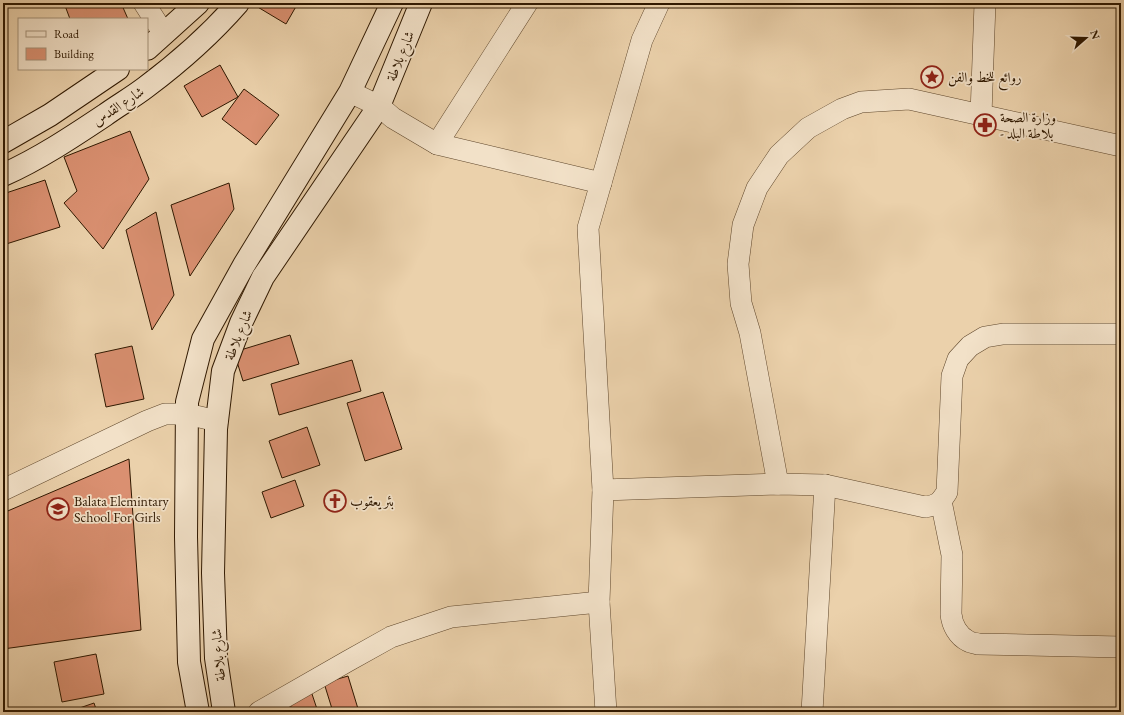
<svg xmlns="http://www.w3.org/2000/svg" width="1124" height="715" font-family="'EB Garamond',Amiri,serif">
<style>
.building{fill:#da9071;stroke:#2f1800}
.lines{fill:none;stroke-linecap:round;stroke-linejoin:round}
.minor-casing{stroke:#5e462b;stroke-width:22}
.secondary-casing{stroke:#2f1800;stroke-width:24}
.minor{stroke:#f2e1c8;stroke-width:21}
.secondary{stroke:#f2e1c8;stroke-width:22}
.labels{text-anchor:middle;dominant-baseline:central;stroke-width:3.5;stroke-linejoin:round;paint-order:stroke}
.street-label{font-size:14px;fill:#2f1800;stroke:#f2e1c8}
.poi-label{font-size:14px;fill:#2f1800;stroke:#f2e1c8;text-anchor:start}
</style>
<rect width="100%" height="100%" fill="#ebd1ab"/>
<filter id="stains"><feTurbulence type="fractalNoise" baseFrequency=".005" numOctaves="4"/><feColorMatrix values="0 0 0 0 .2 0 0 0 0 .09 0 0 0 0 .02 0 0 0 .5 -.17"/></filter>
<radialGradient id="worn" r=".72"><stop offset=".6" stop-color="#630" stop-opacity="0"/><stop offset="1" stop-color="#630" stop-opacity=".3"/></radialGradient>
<g class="building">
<path d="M64,3H121L128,19H70Z"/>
<path d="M258,3H298L286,24L256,6Z"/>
<path d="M220,65L238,97L202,117L184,86Z"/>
<path d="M244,89L279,115L256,145L222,119Z"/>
<path d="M130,131L149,179L103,249L64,203L77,191L64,157Z"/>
<path d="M45,180L60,227L3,245V194Z"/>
<path d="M229,183L234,209L190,276L171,205Z"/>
<path d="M156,212L174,295L152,330L126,230Z"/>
<path d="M290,335L299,364L243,381L234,352Z"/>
<path d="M132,346L144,399L106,407L95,354Z"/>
<path d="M352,360L361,391L279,415L271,384Z"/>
<path d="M383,392L402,449L365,461L347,403Z"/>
<path d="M307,427L320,465L282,478L269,441Z"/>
<path d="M129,459L141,630L3,649V513Z"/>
<path d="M295,480L304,506L271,518L262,492Z"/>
<path d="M96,654L104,694L62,702L54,662Z"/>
<path d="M348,676L359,712H333L324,683Z"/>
<path d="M311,691L318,712H293L288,699Z"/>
<path d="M94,703L97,712H68Z"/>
</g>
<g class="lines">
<g class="minor-casing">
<g id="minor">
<path d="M144,3L164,34"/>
<path d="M350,92L379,106L393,118L437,144L601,183"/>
<path d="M981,115L985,3"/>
<path d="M437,144L527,3"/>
<path d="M778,484L750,333L741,303L738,264L743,225L757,188L779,155L808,128L842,109L861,102L909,99L1121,146"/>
<path d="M3,490L147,421L165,414H187L217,421"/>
<path d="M603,490L778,484L825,485L925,507C938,505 940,503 947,492L952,376L958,359L970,346L985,337L1003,334H1121"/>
<path d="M941,501L952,555L951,614C952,625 958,636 968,641C971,643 975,643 978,644L1121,647"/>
<path d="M259,712L348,661L391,637L451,617L599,602"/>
<path d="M606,712L599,602L603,490L588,228L642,40L659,3"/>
<path d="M812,712L825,485"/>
</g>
</g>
<g class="secondary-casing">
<g id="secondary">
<path d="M147,49L198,3"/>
<path d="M3,142L50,115L118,69"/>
<path d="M3,175C39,159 72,137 105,115C119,105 133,97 146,87C178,63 211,34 238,3"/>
<path d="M198,712L189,662L186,537L187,402L203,339L244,265L350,92L392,3"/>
<path d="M224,712L216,658L213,573L216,429L223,371L241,323L263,277L379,106L421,3"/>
</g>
</g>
<use href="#minor" class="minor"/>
<use href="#secondary" class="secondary"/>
</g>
<defs>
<g id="sight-ring" transform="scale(1.15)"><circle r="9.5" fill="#f2e1c8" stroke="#8f2418" stroke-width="1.5"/><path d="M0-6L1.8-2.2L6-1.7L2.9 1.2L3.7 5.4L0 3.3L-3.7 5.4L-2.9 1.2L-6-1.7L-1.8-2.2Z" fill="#8f2418"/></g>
<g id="pharmacy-ring" transform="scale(1.15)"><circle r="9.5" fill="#f2e1c8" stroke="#8f2418" stroke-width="1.5"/><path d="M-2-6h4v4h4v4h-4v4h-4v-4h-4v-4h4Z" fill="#8f2418"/></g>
<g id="church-ring" transform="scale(1.15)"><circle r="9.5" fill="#f2e1c8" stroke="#8f2418" stroke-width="1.5"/><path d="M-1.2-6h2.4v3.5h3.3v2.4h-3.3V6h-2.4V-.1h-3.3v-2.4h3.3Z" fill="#8f2418"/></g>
<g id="school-ring" transform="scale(1.15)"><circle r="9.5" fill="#f2e1c8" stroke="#8f2418" stroke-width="1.5"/><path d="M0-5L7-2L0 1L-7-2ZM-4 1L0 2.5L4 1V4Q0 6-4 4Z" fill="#8f2418"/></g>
</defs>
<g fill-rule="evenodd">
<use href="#sight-ring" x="932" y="77"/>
<use href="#pharmacy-ring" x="985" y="125"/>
<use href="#church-ring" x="335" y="501"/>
<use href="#school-ring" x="58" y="509"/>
</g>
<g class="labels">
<g class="street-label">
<text transform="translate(400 56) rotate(-68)">شارع بلاطة</text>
<text transform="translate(118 106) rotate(-34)">شارع القدس</text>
<text transform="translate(238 335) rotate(-68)">شارع بلاطة</text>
<text transform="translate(218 655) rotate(-95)">شارع بلاطة</text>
</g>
<g class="poi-label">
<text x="948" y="77">روائع للخط والفن</text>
<text x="1000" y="117">وزارة الصحة<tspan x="1000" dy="16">- بلاطة البلد</tspan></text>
<text x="74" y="501">Balata Elemintary<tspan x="74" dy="16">School For Girls</tspan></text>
<text x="350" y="501">بئر يعقوب</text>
</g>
</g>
<rect width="1124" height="715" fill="none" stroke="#ebd1ab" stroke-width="16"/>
<rect x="4" y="4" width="1116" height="707" fill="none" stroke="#2f1800" stroke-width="2"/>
<rect x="8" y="8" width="1108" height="699" fill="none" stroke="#2f1800"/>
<rect x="18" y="18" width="130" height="52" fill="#f2e1c8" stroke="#a49178"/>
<rect x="26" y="31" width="20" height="6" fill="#f2e1c8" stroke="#a49178"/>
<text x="54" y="38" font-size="12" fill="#2f1800">Road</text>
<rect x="26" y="48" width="20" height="12" fill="#da9071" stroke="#a49178"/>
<text x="54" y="58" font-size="12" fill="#2f1800">Building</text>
<g transform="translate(1086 38) rotate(70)" stroke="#f2e1c8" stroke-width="3" paint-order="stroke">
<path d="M0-3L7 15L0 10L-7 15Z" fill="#2f1800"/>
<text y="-6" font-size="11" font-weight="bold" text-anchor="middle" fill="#2f1800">N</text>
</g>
<rect width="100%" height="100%" filter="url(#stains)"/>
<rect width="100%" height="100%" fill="url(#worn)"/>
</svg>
